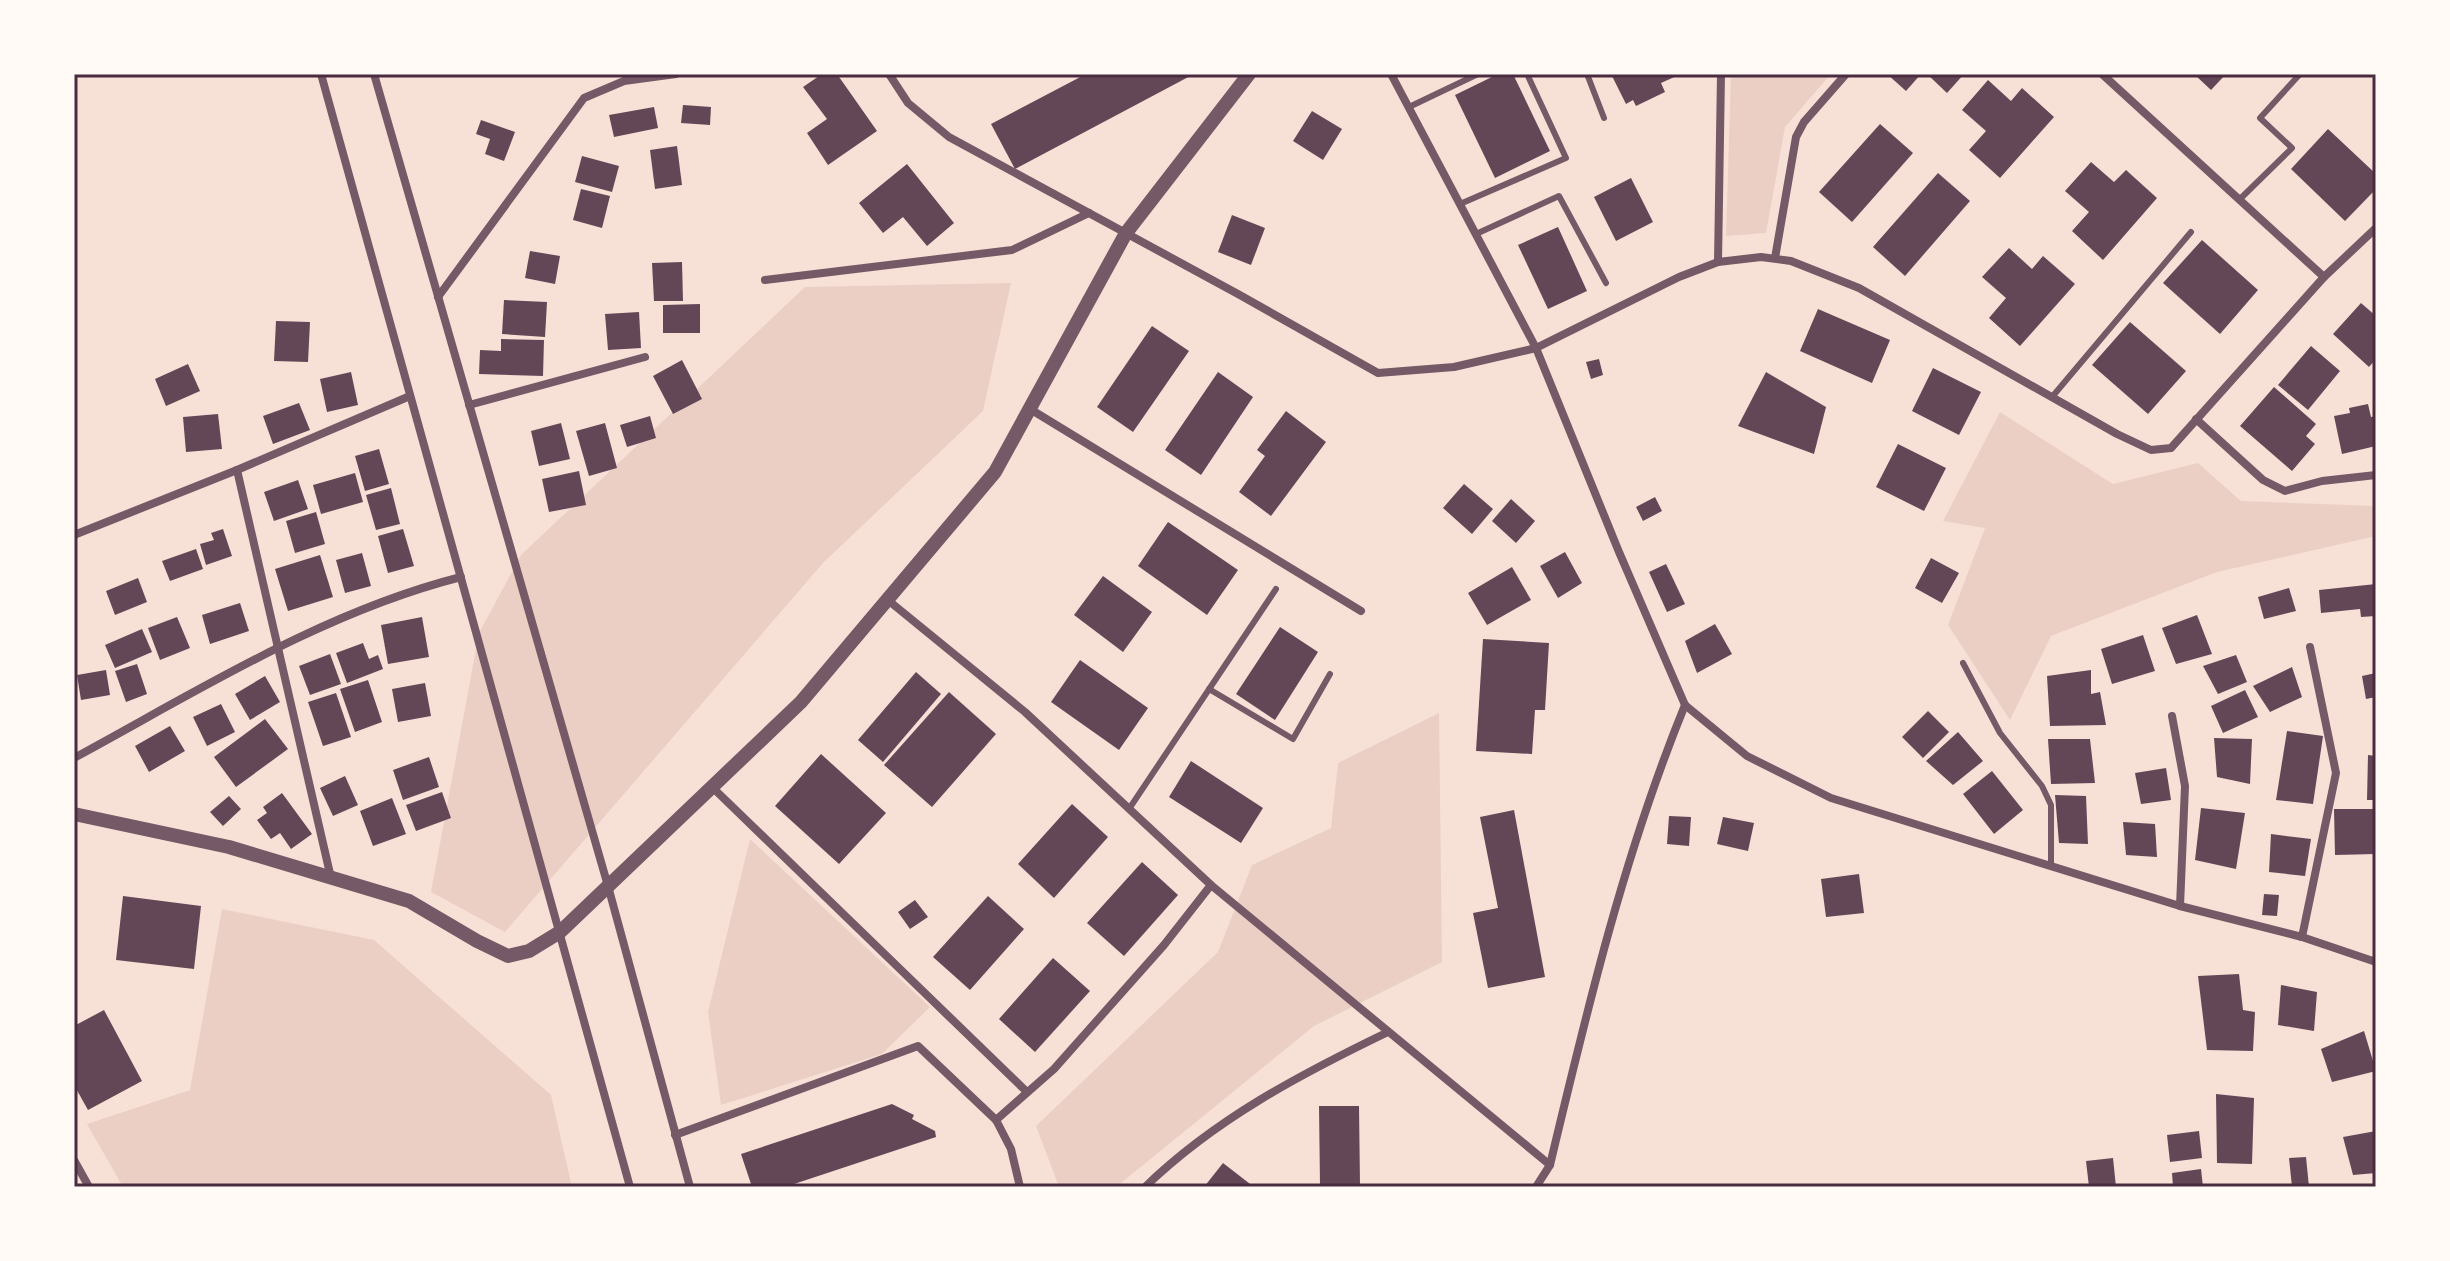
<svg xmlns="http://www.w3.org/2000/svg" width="2450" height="1261" font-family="'PT Sans Narrow',sans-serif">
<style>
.green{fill:#ebcfc5}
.building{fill:#644757}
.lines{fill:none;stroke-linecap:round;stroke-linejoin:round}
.service{stroke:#755966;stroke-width:6}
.minor{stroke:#755966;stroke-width:8}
.tertiary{stroke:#755966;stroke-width:14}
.neatline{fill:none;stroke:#4a2c40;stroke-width:3}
</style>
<rect width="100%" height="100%" fill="#f7e1d7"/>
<g class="green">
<path d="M1731,74H1831L1785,127L1766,233L1726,236Z"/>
<path d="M1011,283L983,411L823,563L505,932L431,892L479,633L521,555L805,287Z"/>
<path d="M2000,412L2113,484L2198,463L2241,501L2376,506V536L2217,572L2051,636L2010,720L1948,625L1985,528L1943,521Z"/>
<path d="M1439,713L1442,962L1314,1026L1116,1187H1059L1036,1126L1218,952L1252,865L1331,828L1338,763Z"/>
<path d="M750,839L930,1007L882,1054L721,1105L708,1012Z"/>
<path d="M222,909L374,940L551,1095L572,1187H123L87,1124L190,1090Z"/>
</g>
<g class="building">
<path d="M822,74H837L877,131L828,165L807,133L827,119L803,87Z"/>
<path d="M1086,74H1194L1015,169L991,124Z"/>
<path d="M1498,74H1513L1550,151L1495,178L1455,95Z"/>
<path d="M1611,74H1681L1661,83L1665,92L1636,106L1633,100L1626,104Z"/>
<path d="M1887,74H1921L1906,91Z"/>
<path d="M1927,74H1964L1947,93Z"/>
<path d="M2194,74H2226L2211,90Z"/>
<path d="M1988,80L2011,101L2022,88L2054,117L2000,178L1969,150L1986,131L1962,110Z"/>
<path d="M683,105L711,107L710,125L681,123Z"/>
<path d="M654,107L658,128L614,137L609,115Z"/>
<path d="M1312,111L1342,129L1323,160L1293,141Z"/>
<path d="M481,120L515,132L504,161L485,154L490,139L476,134Z"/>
<path d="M1880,124L1913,153L1852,222L1819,192Z"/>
<path d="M2328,129L2376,174V189L2345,221L2291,169Z"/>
<path d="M677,146L682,185L655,189L650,150Z"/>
<path d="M582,156L619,166L612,192L575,182Z"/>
<path d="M2091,162L2114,182L2126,170L2157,198L2103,260L2072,231L2089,212L2065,191Z"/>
<path d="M907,164L954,223L927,246L903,217L883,233L859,203Z"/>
<path d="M1938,173L1970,201L1905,276L1873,247Z"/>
<path d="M1631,178L1653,222L1616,241L1594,197Z"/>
<path d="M581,189L610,196L602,228L573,220Z"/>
<path d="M1232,215L1265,228L1251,265L1218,252Z"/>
<path d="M1558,227L1587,291L1548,309L1518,245Z"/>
<path d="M2202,240L2258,290L2220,334L2163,283Z"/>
<path d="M2009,248L2032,269L2043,256L2075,284L2020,346L1989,318L2006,298L1982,277Z"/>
<path d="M530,251L560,256L555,284L525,278Z"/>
<path d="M682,262L683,301H654L652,263Z"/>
<path d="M504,300L547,302L545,337L502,334Z"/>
<path d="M2361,303L2376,316V359L2369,367L2333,334Z"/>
<path d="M700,304V333H663V305Z"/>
<path d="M1818,309L1890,340L1872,383L1800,351Z"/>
<path d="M639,312L641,348L608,350L605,314Z"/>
<path d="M276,321L310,322L308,362L274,361Z"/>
<path d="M2130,322L2186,371L2148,414L2092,365Z"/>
<path d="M1152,326L1189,351L1133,432L1097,407Z"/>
<path d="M501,339L544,340L543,376L479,374L480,350L501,351Z"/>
<path d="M2311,346L2340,371L2308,410L2278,385Z"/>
<path d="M1599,359L1603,375L1591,379L1586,362Z"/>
<path d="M682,360L702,399L673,414L653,376Z"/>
<path d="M188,364L200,391L166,406L155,379Z"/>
<path d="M1933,368L1981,392L1959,435L1912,411Z"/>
<path d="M351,372L358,405L327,412L320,379Z"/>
<path d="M1218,372L1253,397L1201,475L1165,450Z"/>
<path d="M1766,372L1826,407L1814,454L1738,426Z"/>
<path d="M2274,387L2316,424L2306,436L2315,444L2292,471L2240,426Z"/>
<path d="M299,403L310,430L273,444L263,416Z"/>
<path d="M2368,404L2371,417L2376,416V446L2342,454L2334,416L2350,413L2349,408Z"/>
<path d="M1286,411L1326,442L1271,516L1239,492L1265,456L1257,450Z"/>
<path d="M218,414L222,449L186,452L183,417Z"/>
<path d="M650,416L656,438L627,447L620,425Z"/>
<path d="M561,423L570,459L539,466L531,431Z"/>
<path d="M605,423L617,468L589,476L576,431Z"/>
<path d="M1898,444L1946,468L1924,511L1876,487Z"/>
<path d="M379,449L389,484L365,491L355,456Z"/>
<path d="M579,471L586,505L549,512L542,479Z"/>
<path d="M355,473L363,502L321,514L313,485Z"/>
<path d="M298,480L308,509L274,521L264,492Z"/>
<path d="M1464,484L1493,509L1472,534L1443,508Z"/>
<path d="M391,488L400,524L376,530L366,495Z"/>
<path d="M1655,497L1662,511L1643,521L1636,507Z"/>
<path d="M1511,499L1535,521L1516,543L1492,521Z"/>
<path d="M316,512L325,544L295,553L286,521Z"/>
<path d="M1168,522L1238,570L1207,615L1138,566Z"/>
<path d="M223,529L232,556L206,565L200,544L214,540L211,533Z"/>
<path d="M403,529L414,566L388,573L378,536Z"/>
<path d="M196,549L203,569L170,581L162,561Z"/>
<path d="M1565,552L1582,583L1558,598L1540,566Z"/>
<path d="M362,553L371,586L345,593L336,560Z"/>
<path d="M320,555L333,597L288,611L275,569Z"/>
<path d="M1931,558L1959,573L1942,603L1915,588Z"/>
<path d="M1666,564L1685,604L1667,612L1649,572Z"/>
<path d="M1512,567L1531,600L1487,625L1468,593Z"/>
<path d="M1103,576L1152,612L1123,652L1074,615Z"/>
<path d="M138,578L147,602L115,615L106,591Z"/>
<path d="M2376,584V616L2361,617L2360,609L2321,613L2319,590Z"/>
<path d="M2289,588L2296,611L2264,619L2258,597Z"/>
<path d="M240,603L249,631L210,644L202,615Z"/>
<path d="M2197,615L2212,654L2176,664L2162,628Z"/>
<path d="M177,617L190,648L160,660L148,628Z"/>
<path d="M422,617L429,657L388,664L381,625Z"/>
<path d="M1715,624L1732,654L1697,673L1685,641Z"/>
<path d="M1280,627L1318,652L1275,720L1236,694Z"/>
<path d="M142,629L152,652L115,668L105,645Z"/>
<path d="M2143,635L2155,671L2112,684L2101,649Z"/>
<path d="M1483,639L1549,643L1545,710H1535L1532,754L1476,751Z"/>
<path d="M363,643L369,659L378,655L383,669L347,683L336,653Z"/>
<path d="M330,654L341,684L310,695L299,666Z"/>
<path d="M2236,655L2247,682L2218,694L2203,666Z"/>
<path d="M1080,660L1148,708L1119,750L1051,702Z"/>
<path d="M137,664L147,694L126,702L115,671Z"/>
<path d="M2292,667L2302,697L2270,712L2253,686Z"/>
<path d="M106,670L110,695L81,700L77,675Z"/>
<path d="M2091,670V694L2100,692L2106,725L2050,726L2047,676Z"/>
<path d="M916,672L941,694L883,762L858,740Z"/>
<path d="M2376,673V697L2366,699L2362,676Z"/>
<path d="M265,676L280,702L250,720L235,694Z"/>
<path d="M368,680L382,722L355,732L340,689Z"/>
<path d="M425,683L431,716L398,722L392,689Z"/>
<path d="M2245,690L2258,717L2223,733L2211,706Z"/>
<path d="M949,692L996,734L932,807L884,765Z"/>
<path d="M336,693L351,737L323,746L308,702Z"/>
<path d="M221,704L235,732L207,746L193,717Z"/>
<path d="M1928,711L1949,732L1923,758L1902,737Z"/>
<path d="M265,719L288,749L236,787L214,757Z"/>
<path d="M170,726L185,751L149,772L135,746Z"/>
<path d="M2287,731L2323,736L2313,804L2276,800Z"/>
<path d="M1958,732L1983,761L1953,785L1926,761Z"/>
<path d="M2214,738L2252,739L2250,784L2217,777Z"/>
<path d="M2048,739H2090L2095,783L2051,784Z"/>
<path d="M821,754L886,813L839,864L775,806Z"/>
<path d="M2368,755L2376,756V800H2367Z"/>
<path d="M429,757L439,787L403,800L393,770Z"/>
<path d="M1191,761L1263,808L1241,843L1169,797Z"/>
<path d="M2166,768L2171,800L2141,804L2135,773Z"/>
<path d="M1992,771L2023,810L1994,834L1963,794Z"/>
<path d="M345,776L358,805L333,816L320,788Z"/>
<path d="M442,792L451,818L416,831L406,805Z"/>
<path d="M282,793L312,834L291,849L280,833L271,839L257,820L267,813L263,807Z"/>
<path d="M2055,795L2086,796L2088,844L2059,843Z"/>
<path d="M229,796L241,809L223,826L210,812Z"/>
<path d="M392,798L406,834L373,846L360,811Z"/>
<path d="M1072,804L1108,837L1054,898L1018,864Z"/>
<path d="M2201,808L2245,813L2236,869L2195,860Z"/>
<path d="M2334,809H2376V854L2335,855Z"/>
<path d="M1514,810L1545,977L1488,988L1473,913L1498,908L1480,817Z"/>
<path d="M1669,816L1691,817L1689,846L1667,844Z"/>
<path d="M1723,817L1754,823L1748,851L1717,844Z"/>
<path d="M2123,822L2155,824L2157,857L2126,855Z"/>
<path d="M2271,834L2311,839L2305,876L2269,872Z"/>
<path d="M1142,862L1178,895L1124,956L1087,923Z"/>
<path d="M1859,874L1864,913L1826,917L1821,879Z"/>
<path d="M2264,894L2279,895L2277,916L2262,915Z"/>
<path d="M123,896L201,906L194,969L116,960Z"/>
<path d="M988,896L1024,929L970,990L933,957Z"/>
<path d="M915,900L928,917L910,929L898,912Z"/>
<path d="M1053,958L1090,991L1035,1052L999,1019Z"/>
<path d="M2239,974L2243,1010L2255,1012L2253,1051L2207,1050L2198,976Z"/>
<path d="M2281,985L2317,992L2314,1031L2278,1025Z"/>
<path d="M104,1010L142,1081L88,1110L74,1085V1026Z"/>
<path d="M2364,1031L2376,1071L2332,1082L2321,1049Z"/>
<path d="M2216,1094L2254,1098L2252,1164L2217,1163Z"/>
<path d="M892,1104L914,1115L912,1119L935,1131L936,1137L785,1187H752L741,1154Z"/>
<path d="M1319,1106H1359L1360,1185H1320Z"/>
<path d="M2199,1131L2202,1158L2170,1162L2167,1135Z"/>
<path d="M2376,1131V1173L2353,1175L2343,1137Z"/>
<path d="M2306,1157L2309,1187H2292L2289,1158Z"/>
<path d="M2113,1158L2116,1187H2089L2086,1161Z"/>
<path d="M1223,1163L1254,1187H1204Z"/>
<path d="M2201,1169L2203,1187H2173L2172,1173Z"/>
</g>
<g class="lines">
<g class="service">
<path d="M1587,74L1604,118"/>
<path d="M1409,107L1478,74"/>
<path d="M2240,199L2292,148L2260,118L2300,74"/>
<path d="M1460,204L1566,158L1527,74"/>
<path d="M1476,234L1559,196L1606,283"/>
<path d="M2052,397L2191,232"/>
<path d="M1963,663L2000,733L2042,786L2051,805V865"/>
<path d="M1209,689L1293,739L1330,674"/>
<path d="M1129,809L1276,589"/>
</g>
<g class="minor">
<path d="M321,74L630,1187"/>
<path d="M374,74L608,886L690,1187"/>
<path d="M889,74L908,103L949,137L1238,294L1378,373L1454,367L1536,348L1679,277L1718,262L1761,257L1791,261L1859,288L2117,434L2151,450L2171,448L2324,277L2376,228"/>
<path d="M1391,74L1536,348L1619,552L1685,705L1747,756L1831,798L2180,906L2302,937L2376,962"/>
<path d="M2102,74L2324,277"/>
<path d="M1775,258L1796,137L1804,122L1846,74"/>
<path d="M1718,262L1721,74"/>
<path d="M765,280L1012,250L1089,213"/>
<path d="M438,297L584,98L624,81L676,74"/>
<path d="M469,405L645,357"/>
<path d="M1030,409L1361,611"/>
<path d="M2196,419L2263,480L2285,491L2322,481L2376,475"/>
<path d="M237,470L331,878"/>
<path d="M74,535L237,470L410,396"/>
<path d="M889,601L1025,712L1211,885L1164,945L1054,1069L996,1120"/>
<path d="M2172,716L2185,786L2180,906"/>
<path d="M74,758C198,691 323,612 461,577"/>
<path d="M712,787L1027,1092"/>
<path d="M1211,885L1550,1165"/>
<path d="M2302,937L2336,773L2310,647"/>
<path d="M675,1135L918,1046L996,1120L1011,1149L1020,1187"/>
<path d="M74,1160L89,1187"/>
<path d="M1145,1187C1215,1119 1301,1074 1388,1032"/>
<path d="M1536,1187L1550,1165C1587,1010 1624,854 1685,705"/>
</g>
<path class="tertiary" d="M74,814L229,847L409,901L477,941L508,956L529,951L560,932L801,702L995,472L1126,233L1249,74"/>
</g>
<rect width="2450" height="1261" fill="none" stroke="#fffaf5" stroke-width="152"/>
<rect x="76" y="76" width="2298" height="1109" class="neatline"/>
</svg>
